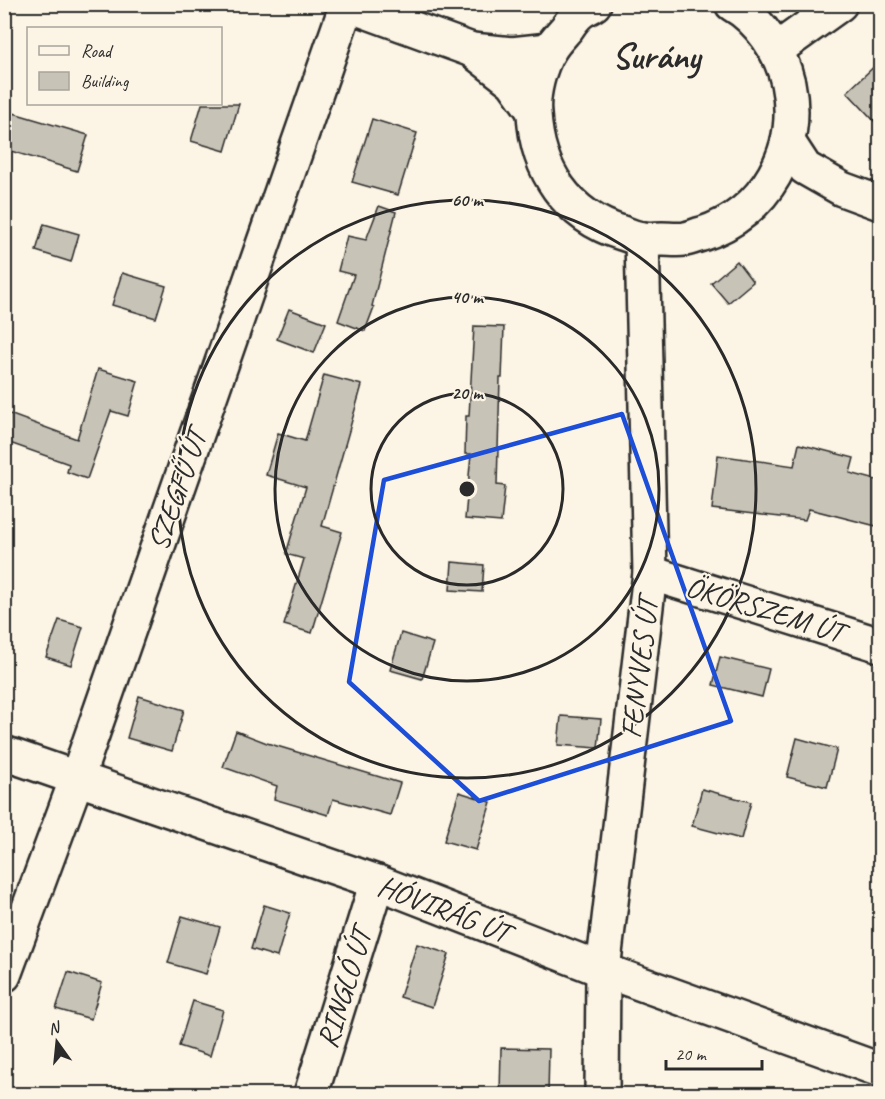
<svg xmlns="http://www.w3.org/2000/svg" width="885" height="1099" font-family="Caveat,sans-serif">
<style>
.building{fill:#c8c3b7;stroke:#2b2b2b;stroke-width:1.5}
.lines{fill:none;stroke-linecap:round;stroke-linejoin:round}
.minor-casing{stroke:#2b2b2b;stroke-width:38}
.minor{stroke:#fcf5e5;stroke-width:33}
.marked{fill:none;stroke:#1d4ed8;stroke-width:4.5;stroke-linejoin:round}
.ring{fill:none;stroke:#2b2b2b;stroke-width:3}
.labels{text-anchor:middle;dominant-baseline:central;stroke-width:4.5;stroke-linejoin:round;paint-order:stroke}
.street-label{font-size:30px;fill:#2b2b2b;stroke:#fcf5e5}
.district-label{font-size:36px;font-weight:bold;fill:#2b2b2b;stroke:#fcf5e5}
.centre{fill:#2b2b2b;stroke:#fcf5e5;stroke-width:3}
.ring-label{font-size:18px;text-anchor:middle;font-weight:bold;fill:#2b2b2b;stroke:#fcf5e5;stroke-width:4.5;stroke-linejoin:round;paint-order:stroke}
</style>
<rect width="100%" height="100%" fill="#fcf5e5"/>
<filter id="ink" filterUnits="userSpaceOnUse"><feTurbulence type="fractalNoise" baseFrequency=".0167" numOctaves="2"/><feDisplacementMap in="SourceGraphic" scale="12" xChannelSelector="R" yChannelSelector="G"/><feConvolveMatrix kernelMatrix="1 2 1 2 8 2 1 2 1" color-interpolation-filters="sRGB"/></filter>
<g filter="url(#ink)">
<g class="building">
<path d="M880,61V127L847,92Z"/>
<path d="M202,104H239L225,151L191,141Z"/>
<path d="M10,112L88,135L77,171L4,149V130Z"/>
<path d="M372,119L417,133L398,195L352,182Z"/>
<path d="M379,206L396,212L372,306L374,307L365,331L338,321L354,275L338,271L347,236L366,240Z"/>
<path d="M44,224L79,234L71,262L36,251Z"/>
<path d="M737,261L753,282L728,303L711,283Z"/>
<path d="M122,273L166,286L156,318L112,305Z"/>
<path d="M289,309L326,323L314,353L277,339Z"/>
<path d="M474,326L504,327L502,378H500L497,485L505,486L501,522L465,519L471,454H465L466,416H469Z"/>
<path d="M98,369L138,381L128,416L111,411L87,479L67,472L69,464L4,441V412L77,439Z"/>
<path d="M324,375L362,385L322,526L342,532L312,633L284,625L304,559L286,554L306,487L266,475L278,433L305,441Z"/>
<path d="M799,444L854,458L850,473L880,481V527L809,509L805,520L712,509L718,455L794,466Z"/>
<path d="M452,562L484,565L482,592L450,590Z"/>
<path d="M59,620L83,627L71,665L46,657Z"/>
<path d="M401,633L433,643L422,679L390,670Z"/>
<path d="M720,657L769,669L762,697L713,685Z"/>
<path d="M139,696L184,710L172,751L127,738Z"/>
<path d="M561,716L601,719L598,748L558,745Z"/>
<path d="M236,731L267,743L400,783L390,815L333,799L328,815L274,799L277,786L223,767Z"/>
<path d="M797,738L837,749L827,787L787,777Z"/>
<path d="M702,789L751,802L741,839L692,826Z"/>
<path d="M459,792L491,802L476,850L444,841Z"/>
<path d="M264,905L290,913L277,957L251,949Z"/>
<path d="M182,916L220,927L206,974L168,963Z"/>
<path d="M417,944L449,954L432,1007L400,997Z"/>
<path d="M68,972L102,983L91,1019L56,1009Z"/>
<path d="M193,1001L223,1010L210,1056L179,1046Z"/>
<path d="M501,1048L549,1049L548,1095H500Z"/>
</g>
<g class="lines">
<g class="minor-casing">
<g id="minor">
<path d="M346,4L472,50L512,54L549,50"/>
<path d="M594,4C590,7 585,9 582,11C576,15 571,22 567,28C561,35 554,42 550,49C539,66 532,95 534,114C537,170 567,216 622,233C629,235 637,239 644,239C650,240 656,239 662,239C669,239 678,240 685,239C691,238 697,235 702,234C766,213 802,149 788,83C781,52 760,20 732,4"/>
<path d="M472,50L513,82L533,110"/>
<path d="M776,50L840,4"/>
<path d="M788,142L805,168L842,189L880,203"/>
<path d="M650,573L880,645"/>
<path d="M4,753L377,882L603,970L880,1070"/>
<path d="M4,975L77,778L347,4"/>
<path d="M311,1094L377,882"/>
<path d="M602,1094L603,970L650,573L642,239"/>
</g>
</g>
<use href="#minor" class="minor"/>
</g>
</g>
<path class="marked" d="M622,414L731,721L479,801L349,682L384,480Z"/>
<g class="ring">
<circle cx="467" cy="489" r="96"/>
<circle cx="467" cy="489" r="192"/>
<circle cx="467" cy="489" r="289"/>
</g>
<g class="labels">
<g class="street-label">
<text transform="translate(177 490) rotate(-71)">SZEGFŰ ÚT</text>
<text transform="translate(765 609) rotate(17)">ÖKÖRSZEM ÚT</text>
<text transform="translate(639 668) rotate(-83)">FENYVES ÚT</text>
<text transform="translate(444 909) rotate(21)">HÓVIRÁG ÚT</text>
<text transform="translate(344 988) rotate(-73)">RINGLÓ ÚT</text>
</g>
<g class="district-label">
<text x="656" y="56">Surány</text>
</g>
</g>
<circle cx="467" cy="489" r="9" class="centre"/>
<g class="ring-label">
<text x="467" y="206">60 m</text>
<text x="467" y="303">40 m</text>
<text x="467" y="399">20 m</text>
</g>
<rect width="885" height="1099" fill="none" stroke="#fcf5e5" stroke-width="24"/>
<rect x="12" y="12" width="861" height="1075" fill="none" stroke="#2b2b2b" stroke-width="2" filter="url(#ink)"/>
<rect x="27" y="27" width="195" height="78" fill="#fcf5e5" stroke="#a8a49b" stroke-width="1.5"/>
<rect x="39" y="46" width="30" height="9" fill="#fcf5e5" stroke="#a8a49b" stroke-width="1.5"/>
<text x="81" y="57" font-size="18" fill="#2b2b2b">Road</text>
<rect x="39" y="72" width="30" height="18" fill="#c8c3b7" stroke="#a8a49b" stroke-width="1.5"/>
<text x="81" y="87" font-size="18" fill="#2b2b2b">Building</text>
<g transform="translate(57 1042) rotate(345)" stroke="#fcf5e5" stroke-width="4.5" paint-order="stroke">
<path d="M0-4.5L10 22L0 15L-10 22Z" fill="#2b2b2b"/>
<text y="-9" font-size="16" font-weight="bold" text-anchor="middle" fill="#2b2b2b">N</text>
</g>
<path d="M666 1060v9h96v-9" fill="none" stroke="#2b2b2b" stroke-width="3"/>
<text x="675" y="1060" font-size="18" fill="#2b2b2b" stroke="#fcf5e5" stroke-width="4.5" paint-order="stroke">20 m</text>
</svg>
